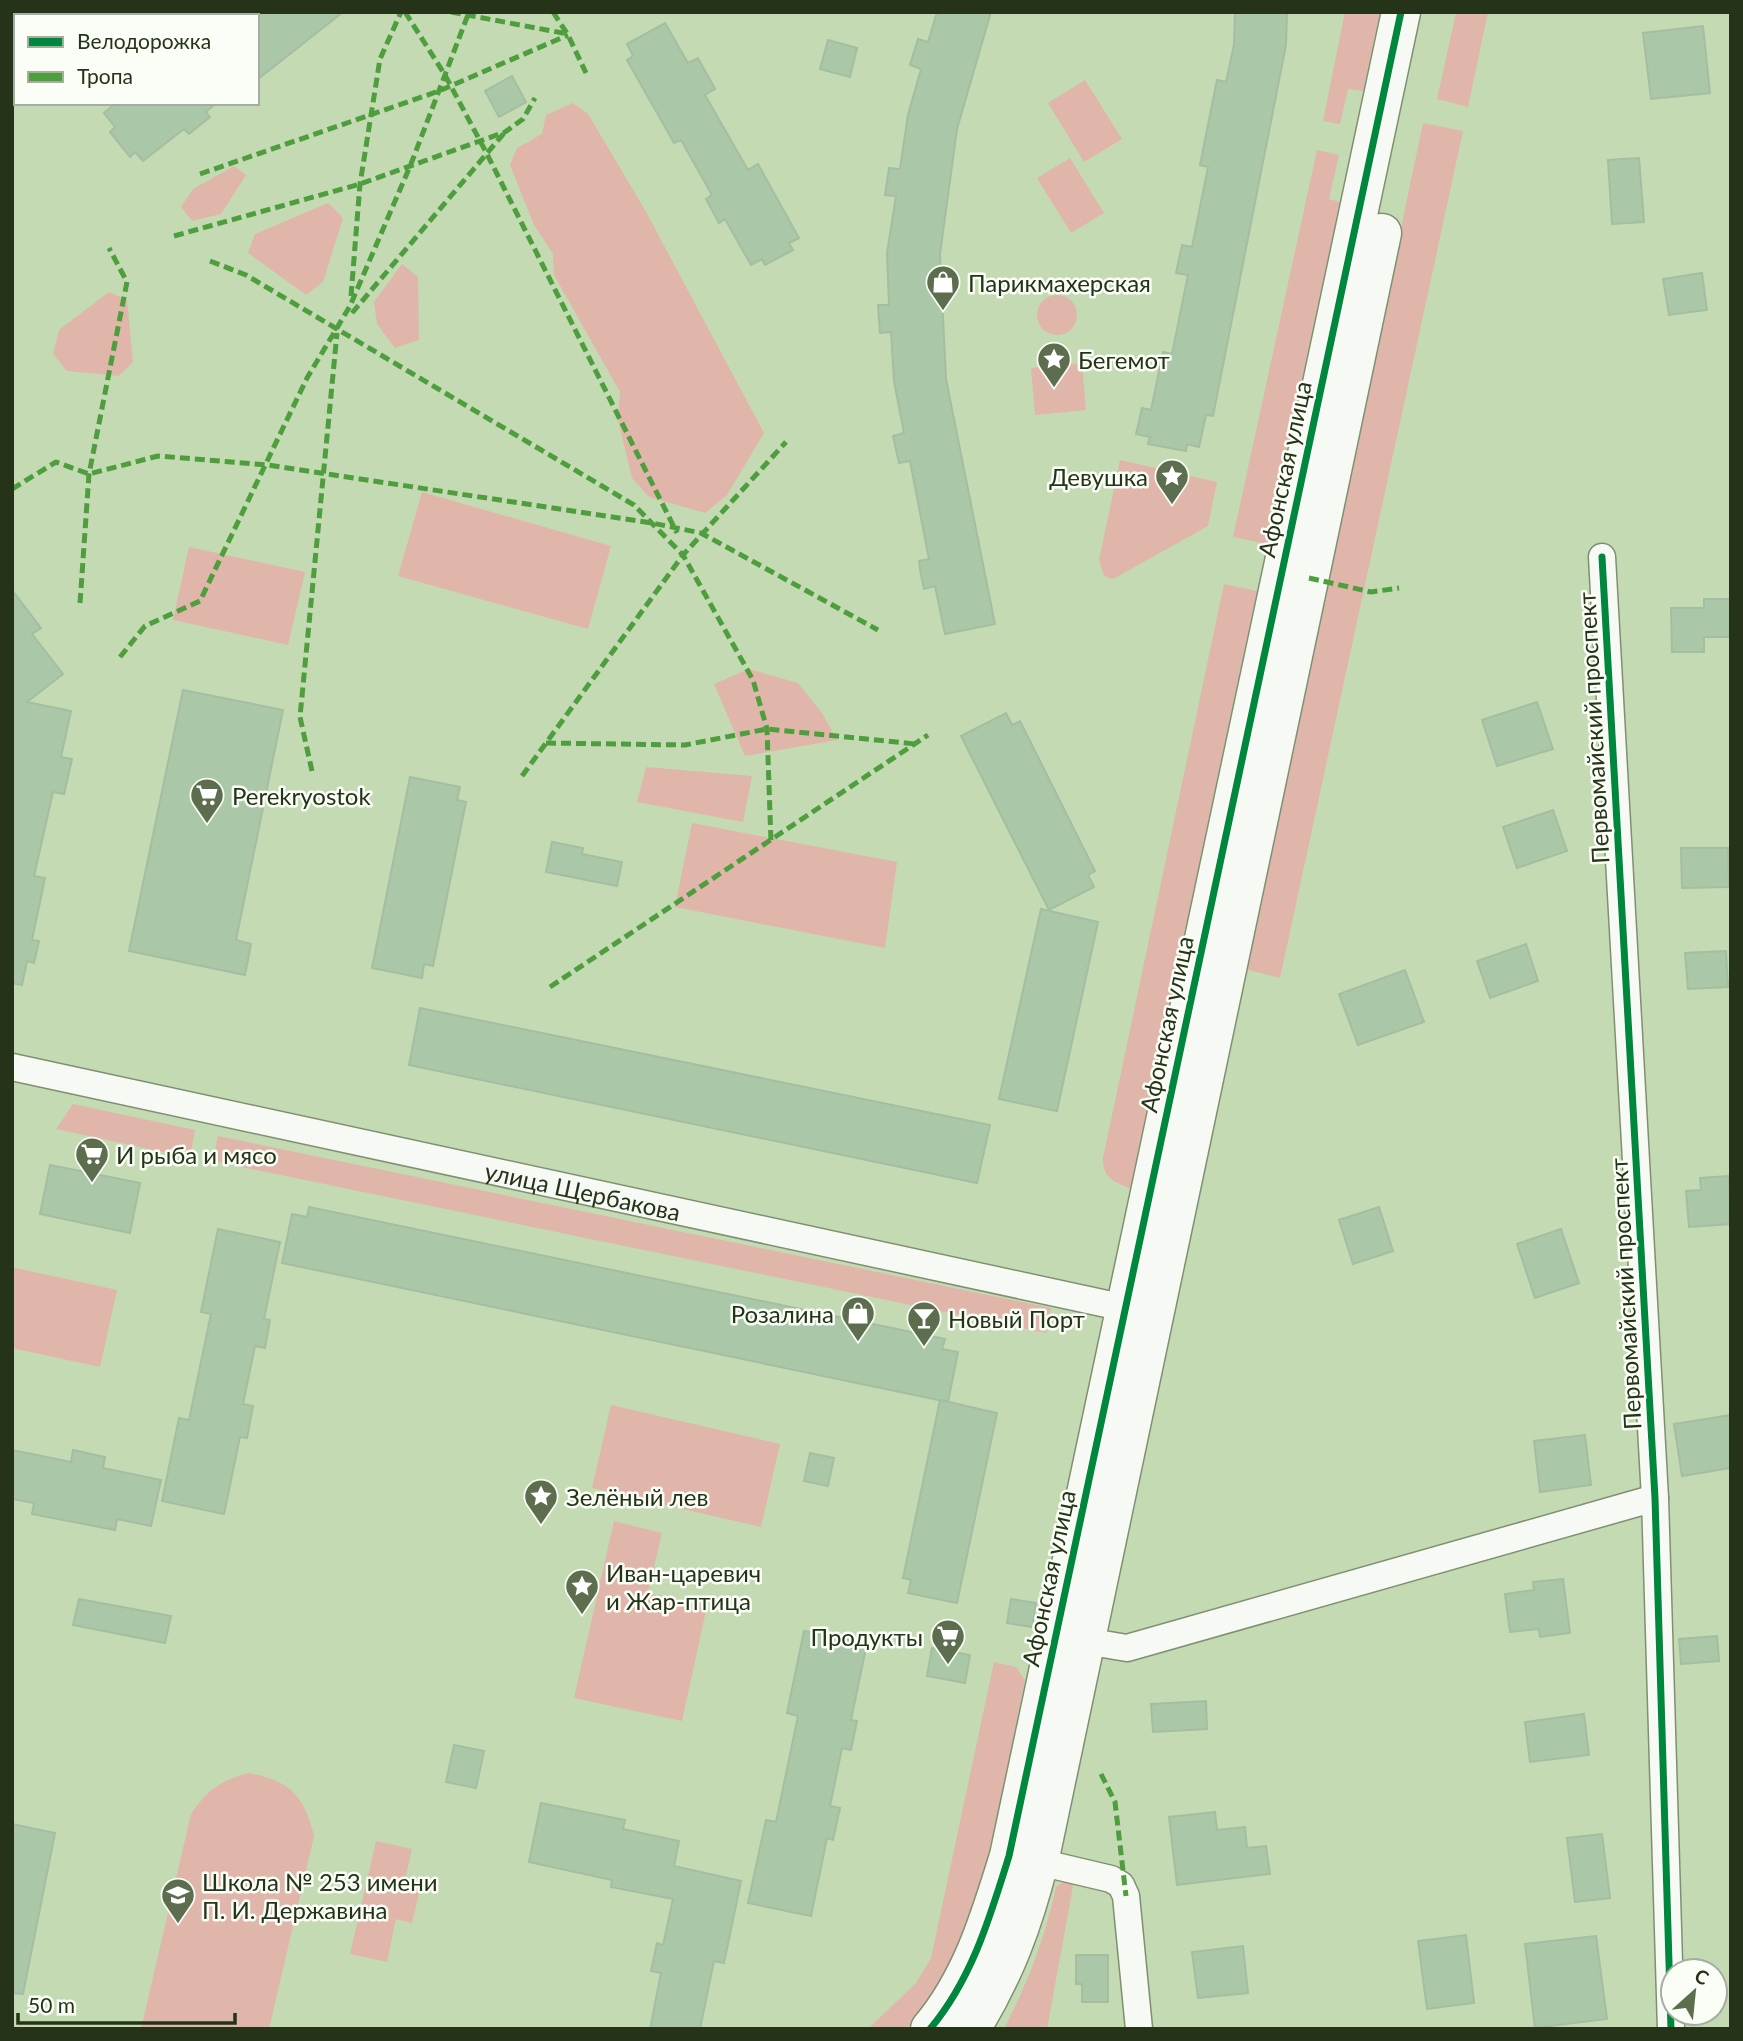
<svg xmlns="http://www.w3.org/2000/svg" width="1743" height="2041" font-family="Lato,sans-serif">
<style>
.green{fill:#e0b6ab}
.building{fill:#aac8a8;stroke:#a5bda1;stroke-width:2}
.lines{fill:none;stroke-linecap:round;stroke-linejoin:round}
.street-casing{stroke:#7f9071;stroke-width:29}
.secondary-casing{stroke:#7f9071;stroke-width:41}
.street{stroke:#f6f9f4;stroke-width:26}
.secondary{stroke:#f6f9f4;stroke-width:38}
.quiet{stroke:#4e9e3e;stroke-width:5;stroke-dasharray:10 5;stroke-linecap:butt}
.cycleway-casing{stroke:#fafef7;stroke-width:11}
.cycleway{stroke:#00873e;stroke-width:7}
.labels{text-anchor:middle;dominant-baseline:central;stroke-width:5;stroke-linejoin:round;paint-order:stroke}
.poi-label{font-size:24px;fill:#253418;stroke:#fafef7;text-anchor:start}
.street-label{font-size:24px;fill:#253418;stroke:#fafef7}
</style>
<rect width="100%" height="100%" fill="#c4dab3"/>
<g class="green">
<path d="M1345,12H1380L1363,91L1348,89L1340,124L1323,121Z"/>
<path d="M1453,12H1488L1468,107L1437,99L1456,13Z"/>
<path d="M1085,80L1122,139L1084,162L1048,103Z"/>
<path d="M573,103L588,114L645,210L764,433L727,495L705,513L649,497L632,478L618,420L620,392L554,275L553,254L534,225L510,165L517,148L542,134L546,115Z"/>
<path d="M1423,123L1463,131L1280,978L1245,969Z"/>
<path d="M1317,150L1339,155L1329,199L1340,202L1266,544L1233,537Z"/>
<path d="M1070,158L1104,213L1071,233L1037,178Z"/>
<path d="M234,166L246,175L221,214L192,221L181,207L193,189Z"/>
<path d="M328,203L343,218L323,282L306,295L248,253L255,234Z"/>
<path d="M402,264L418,277L419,340L395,348L377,324L374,302Z"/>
<path d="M109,292L127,300L133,362L119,376L67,371L53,354L59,330Z"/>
<circle cx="1057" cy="315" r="20"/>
<path d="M1082,363L1086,410L1035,415L1031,368Z"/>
<path d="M1120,460L1217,482L1208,526L1113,579L1104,576L1099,560Z"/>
<path d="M422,492L611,546L588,629L398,576Z"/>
<path d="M189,547L305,572L288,645L173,620Z"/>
<path d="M1224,584L1257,591L1130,1188C1113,1182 1103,1178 1103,1158Z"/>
<path d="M749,669L798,683L822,713L837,740L745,756L714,684Z"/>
<path d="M646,767L752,776L743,822L637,802Z"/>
<path d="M692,823L897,862L885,948L675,907Z"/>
<path d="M73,1104L195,1130L190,1158L56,1129Z"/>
<path d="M218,1136L1051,1308L1046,1333L213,1161Z"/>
<path d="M16,1268L117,1290L100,1367L12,1348V1269Z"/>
<path d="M611,1405L780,1444L761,1527L592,1488Z"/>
<path d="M614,1521L662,1533L648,1593L707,1606L682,1721L574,1698Z"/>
<path d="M994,1662L1016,1667L1025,1680C999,1801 988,1931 906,2029H868L916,1983L931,1958Z"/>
<path d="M249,1773C290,1781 304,1795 314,1836L269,2029H141L191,1814C207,1790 221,1780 249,1773Z"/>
<path d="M376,1841L412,1849L404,1885L420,1889L412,1923L396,1919L387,1962L350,1954Z"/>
<path d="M1066,1879L1074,1881L1047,2029H1004C1028,1982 1045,1938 1056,1887Z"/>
</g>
<g class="building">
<path d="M257,12H343L257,80Z"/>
<path d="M937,12H991L957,129L940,254L946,379L995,624L945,634L935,586L924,589L921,575L919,561L929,559L910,461L899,463L893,436L904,433L894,381L891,332L880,333L878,305H889L887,253L896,196L885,195L889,168L900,169L908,115L921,69L910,65L918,39L928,42Z"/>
<path d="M1235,12H1287L1286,45L1213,416L1206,415L1199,447L1187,444L1186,451L1148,444L1150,437L1136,434L1142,408L1151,410L1163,352L1172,354L1188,275L1176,273L1182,245L1192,247L1208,167L1200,165L1217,80L1226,82L1234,45Z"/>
<path d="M665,23L688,63L698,58L715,89L705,95L748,170L758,164L799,238L789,243L793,250L765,265L762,259L751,265L725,219L719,223L706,199L712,195L681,140L674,143L627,60L633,56L627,44Z"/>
<path d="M1703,26L1710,93L1651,99L1643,33Z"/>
<path d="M828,40L857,48L850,77L820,69Z"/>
<path d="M512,76L526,102L499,117L485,91Z"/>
<path d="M116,103H216L206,112L210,117L189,134L184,129L143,161L135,152L130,157L110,132L115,127L104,113Z"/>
<path d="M1639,158L1644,222L1612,224L1608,160Z"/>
<path d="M1702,273L1707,310L1669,315L1663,279Z"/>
<path d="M12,590L41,628L32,634L63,674L27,702L71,711L61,757L72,759L64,794L53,792L34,876L45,878L32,940L39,941L34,963L27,961L22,985L12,983Z"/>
<path d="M1704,599H1731V637H1704V652H1672L1671,608H1704Z"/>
<path d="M183,690L283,710L236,940L251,944L245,975L129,951Z"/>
<path d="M1537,702L1553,749L1497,766L1482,720Z"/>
<path d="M1006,713L1012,725L1020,721L1095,871L1088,875L1094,887L1049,910L961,736Z"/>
<path d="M410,777L460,787L457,800L466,802L433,966L424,964L422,978L372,968Z"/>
<path d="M1553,810L1567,851L1517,868L1503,827Z"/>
<path d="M552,842L583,848L582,854L622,862L617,886L546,872Z"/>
<path d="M1681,848H1728L1729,887L1682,888Z"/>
<path d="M1041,909L1098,922L1057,1111L999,1099Z"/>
<path d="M1526,944L1538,981L1490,998L1477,961Z"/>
<path d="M1726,951L1728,987L1688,989L1685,953Z"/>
<path d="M1405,970L1424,1022L1358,1045L1339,994Z"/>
<path d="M420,1008L990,1125L977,1183L409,1065Z"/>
<path d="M50,1165L140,1183L130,1233L40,1214Z"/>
<path d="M1729,1176L1731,1224L1689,1227L1686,1191L1701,1190L1700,1178Z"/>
<path d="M309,1207L945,1339L942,1349L958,1352L948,1402L282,1263L292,1214L307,1217Z"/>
<path d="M1379,1207L1393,1251L1353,1264L1339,1220Z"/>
<path d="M218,1229L280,1242L264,1319L270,1320L265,1348L255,1346L243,1404L253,1406L247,1438L240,1437L224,1514L162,1501L179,1418L189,1420L211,1314L201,1312Z"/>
<path d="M1561,1229L1579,1283L1535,1298L1517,1244Z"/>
<path d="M940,1400L997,1413L957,1603L908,1593L911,1580L903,1578Z"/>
<path d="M1731,1415V1468L1682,1476L1674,1424Z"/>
<path d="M1585,1435L1591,1485L1540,1492L1534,1441Z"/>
<path d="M12,1450L71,1462L73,1450L105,1457L103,1468L161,1480L151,1526L117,1519L115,1530L32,1514L34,1503L12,1499Z"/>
<path d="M810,1453L834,1458L828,1486L804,1481Z"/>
<path d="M1563,1579L1570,1633L1540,1637L1539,1629L1510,1632L1505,1594L1534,1590L1533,1582Z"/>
<path d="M79,1599L171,1616L165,1643L73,1625Z"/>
<path d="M1011,1599L1036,1603L1032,1627L1007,1623Z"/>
<path d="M804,1631L867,1643L851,1720L857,1721L851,1750L842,1748L830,1806L840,1808L833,1840L827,1838L811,1916L748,1903L766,1820L776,1822L798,1716L787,1713Z"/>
<path d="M1717,1636L1719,1661L1681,1664L1679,1639Z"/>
<path d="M932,1648L970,1655L965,1683L927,1676Z"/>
<path d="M1206,1701L1207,1729L1153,1732L1151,1704Z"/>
<path d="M1584,1714L1589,1755L1530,1762L1525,1722Z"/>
<path d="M454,1745L484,1751L476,1788L446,1782Z"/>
<path d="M541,1803L625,1820L623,1829L679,1841L674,1866L741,1881L724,1963L714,1961L700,2029H650L661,1973L651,1971L657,1943L663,1945L673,1899L611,1887L612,1880L529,1862Z"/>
<path d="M1215,1812L1217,1830L1245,1827L1247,1848L1266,1846L1270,1874L1177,1885L1169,1817Z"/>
<path d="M12,1824L55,1833L23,1994L12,1993Z"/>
<path d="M1602,1834L1610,1898L1575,1902L1567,1838Z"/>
<path d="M1466,1935L1474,2003L1427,2009L1418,1941Z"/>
<path d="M1596,1936L1607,2019L1535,2028L1525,1944Z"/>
<path d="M1243,1946L1248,1993L1198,1998L1192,1952Z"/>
<path d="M1076,1955H1108V2002H1082V1984H1076Z"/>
</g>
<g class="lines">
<g class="street-casing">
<g id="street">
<path d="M1602,557L1655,1498L1671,2029"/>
<path id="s1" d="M12,1067L1139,1311"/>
<path d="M1085,1641L1127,1648L1655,1498"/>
<path d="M1039,1862L1111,1879L1121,1885L1126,1896L1139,2029"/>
</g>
</g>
<g class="secondary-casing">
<g id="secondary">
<path d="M930,2029C972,1979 990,1917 1009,1856L1401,12"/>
<path d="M971,2029C1005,1973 1023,1925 1039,1862L1382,233"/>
</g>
</g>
<use href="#street" class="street"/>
<use href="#secondary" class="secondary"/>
<g class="quiet">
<path d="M405,12L445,75L487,154L677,533"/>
<path d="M451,12L568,34"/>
<path d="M553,12L568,35L586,73"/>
<path d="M106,16L108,12"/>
<path d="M200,174L439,91L568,35"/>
<path d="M174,236L360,184L505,132L523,119L535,98"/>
<path d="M210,261L246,275L634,505L683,555L753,680L767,729L771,842"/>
<path d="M351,296L360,184L380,59L401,12"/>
<path d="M352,313L505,132"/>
<path d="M12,489L56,462L89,474L158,456L268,465L652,523L701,533L878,630"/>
<path d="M1309,578L1371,592L1399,588"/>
<path d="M80,603L89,474L127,282L109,248"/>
<path d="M120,657L145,626L200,601L307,378L350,306L411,164L469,12"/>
<path d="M546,743L685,745L767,729L915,744"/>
<path d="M312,771L300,717L337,333"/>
<path d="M522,776L683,555L786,442"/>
<path d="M550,987L928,735"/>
<path d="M1101,1774L1115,1802L1126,1896"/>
</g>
<g class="cycleway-casing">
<g id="cycleway">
<path d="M1602,557L1655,1498L1671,2029"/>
<path d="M930,2029C972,1979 990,1917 1009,1856L1401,12"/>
</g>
</g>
<use href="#cycleway" class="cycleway"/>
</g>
<defs>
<g id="shop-pin" transform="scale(1.75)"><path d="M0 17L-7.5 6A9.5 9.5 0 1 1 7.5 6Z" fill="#5d6e4e" stroke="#fafef7"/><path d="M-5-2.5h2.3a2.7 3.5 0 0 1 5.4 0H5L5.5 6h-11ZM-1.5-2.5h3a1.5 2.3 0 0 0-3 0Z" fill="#fff"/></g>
<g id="sight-pin" transform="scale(1.75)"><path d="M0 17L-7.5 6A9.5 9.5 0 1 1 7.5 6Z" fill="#5d6e4e" stroke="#fafef7"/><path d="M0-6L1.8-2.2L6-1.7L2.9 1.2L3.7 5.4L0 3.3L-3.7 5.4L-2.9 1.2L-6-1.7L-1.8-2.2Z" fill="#fff"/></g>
<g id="supermarket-pin" transform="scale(1.75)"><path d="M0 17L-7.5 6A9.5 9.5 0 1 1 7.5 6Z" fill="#5d6e4e" stroke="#fafef7"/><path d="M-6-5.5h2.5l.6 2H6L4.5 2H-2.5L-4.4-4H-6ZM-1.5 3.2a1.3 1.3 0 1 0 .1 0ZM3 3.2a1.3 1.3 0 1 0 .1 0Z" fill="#fff"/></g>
<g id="bar-pin" transform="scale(1.75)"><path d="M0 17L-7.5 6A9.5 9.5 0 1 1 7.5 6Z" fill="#5d6e4e" stroke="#fafef7"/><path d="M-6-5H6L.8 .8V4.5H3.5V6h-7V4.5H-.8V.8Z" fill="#fff"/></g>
<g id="school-pin" transform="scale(1.75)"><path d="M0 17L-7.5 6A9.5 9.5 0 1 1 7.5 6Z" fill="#5d6e4e" stroke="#fafef7"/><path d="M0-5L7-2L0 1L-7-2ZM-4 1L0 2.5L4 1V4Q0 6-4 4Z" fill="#fff"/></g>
</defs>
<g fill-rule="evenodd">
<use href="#shop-pin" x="943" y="282"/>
<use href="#sight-pin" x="1054" y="359"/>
<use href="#sight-pin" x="1172" y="476"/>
<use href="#supermarket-pin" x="207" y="795"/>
<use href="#supermarket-pin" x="92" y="1154"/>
<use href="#shop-pin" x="858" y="1313"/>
<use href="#bar-pin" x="924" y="1318"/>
<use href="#sight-pin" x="541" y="1496"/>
<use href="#sight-pin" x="582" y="1586"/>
<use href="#supermarket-pin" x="948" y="1636"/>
<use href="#school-pin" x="178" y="1895"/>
</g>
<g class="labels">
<g class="poi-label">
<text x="968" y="282">Парикмахерская</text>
<text x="1078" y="359">Бегемот</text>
<text x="1148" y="476" text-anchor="end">Девушка</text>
<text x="232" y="795">Perekryostok</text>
<text x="116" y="1154">И рыба и мясо</text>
<text x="834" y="1313" text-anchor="end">Розалина</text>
<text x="948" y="1318">Новый Порт</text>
<text x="566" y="1496">Зелёный лев</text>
<text x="606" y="1572">Иван-царевич<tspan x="606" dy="28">и Жар-птица</tspan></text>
<text x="923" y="1636" text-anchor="end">Продукты</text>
<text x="202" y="1881">Школа № 253 имени<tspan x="202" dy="28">П. И. Державина</tspan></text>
</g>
<g class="street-label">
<text transform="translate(1284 469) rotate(-78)">Афонская улица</text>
<text transform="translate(1593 728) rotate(-93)">Первомайский проспект</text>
<text transform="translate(1166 1024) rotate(-78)">Афонская улица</text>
<text stroke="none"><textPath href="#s1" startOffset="584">улица Щербакова</textPath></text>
<text transform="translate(1625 1294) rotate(-93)">Первомайский проспект</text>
<text transform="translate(1048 1578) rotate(-78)">Афонская улица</text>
</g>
</g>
<rect width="1743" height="2041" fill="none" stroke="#253418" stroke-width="28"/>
<rect x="14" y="14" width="245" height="91" fill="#fafef7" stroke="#a5ad9e" stroke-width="2"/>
<rect x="28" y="37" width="35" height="10" fill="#00873e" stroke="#a5ad9e" stroke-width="2"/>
<text x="77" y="49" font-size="21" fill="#253418">Велодорожка</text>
<rect x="28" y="72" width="35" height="10" fill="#4e9e3e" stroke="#a5ad9e" stroke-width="2"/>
<text x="77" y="84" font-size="21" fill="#253418">Тропа</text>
<g transform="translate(1694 1992) rotate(27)"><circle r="33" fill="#fafef7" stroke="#a5ad9e" stroke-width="2"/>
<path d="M0-5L12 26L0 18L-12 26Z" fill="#5d6e4e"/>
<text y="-10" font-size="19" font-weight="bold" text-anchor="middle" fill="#253418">С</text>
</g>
<path d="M18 2013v10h217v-10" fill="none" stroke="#253418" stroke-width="3.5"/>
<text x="28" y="2013" font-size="21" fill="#253418" stroke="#fafef7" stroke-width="5" paint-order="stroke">50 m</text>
</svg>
